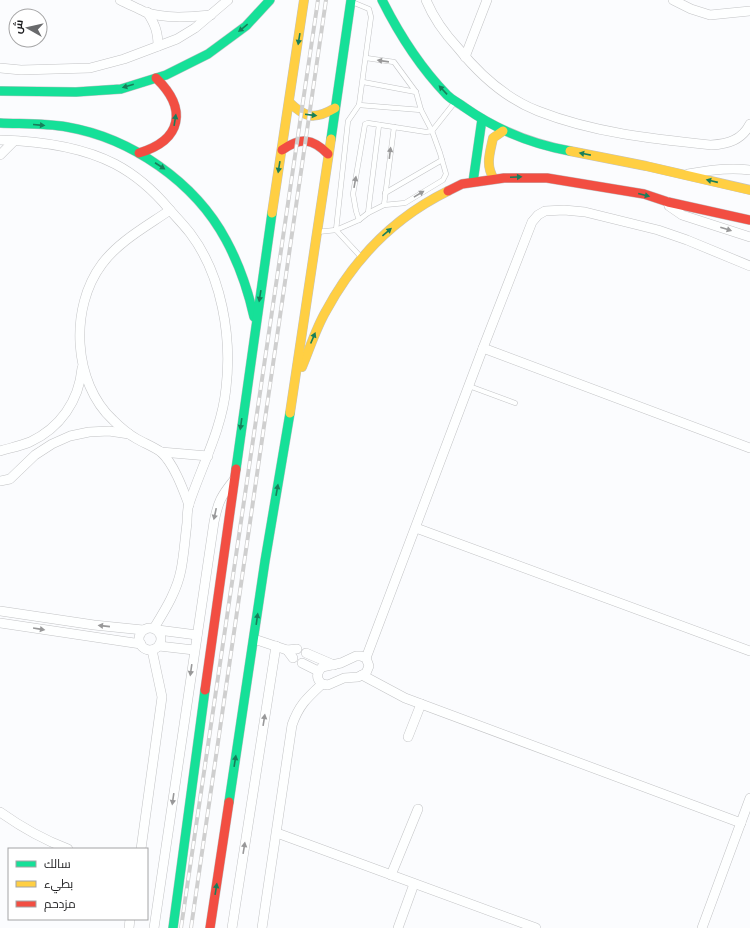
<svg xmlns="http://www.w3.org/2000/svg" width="750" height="928" font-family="Roboto,Cairo,sans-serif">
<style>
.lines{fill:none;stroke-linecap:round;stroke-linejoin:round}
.lane-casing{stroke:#c2c3c5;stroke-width:5.5}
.street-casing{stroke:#c2c3c5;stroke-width:10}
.fast-casing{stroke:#c2c3c5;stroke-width:10}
.slow-casing{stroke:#c2c3c5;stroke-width:10}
.jam-casing{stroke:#c2c3c5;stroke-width:10}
.lane{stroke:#feffff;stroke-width:4.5}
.street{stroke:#feffff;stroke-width:9}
.fast{stroke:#16e098;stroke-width:9}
.slow{stroke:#ffcf43;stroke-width:9}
.jam{stroke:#f24e42;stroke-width:9}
.rail-casing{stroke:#cfcfcf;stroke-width:4}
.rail{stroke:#fff;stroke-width:2.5;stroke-dasharray:8;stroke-linecap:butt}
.oneway{fill:#187e5a}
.oneway2{fill:#989899}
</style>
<rect width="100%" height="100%" fill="#fbfcfe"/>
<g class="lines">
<g class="lane-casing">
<g id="lane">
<path d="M352,2L369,9L371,17L359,105L421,110"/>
<path d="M363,82L416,92"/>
<path d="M359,105L348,121L336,230L361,257"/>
<path d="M385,193L442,160"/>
<path d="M384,205L394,127"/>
<path d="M368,213L379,125"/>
<path d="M359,220L356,211L353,194L365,124L368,123L426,132L432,131L455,102"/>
<path d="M317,232L336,230L359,220L368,213L384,205L405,203L443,180L446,174L440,153L432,131L421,110L416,92L394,62L366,58"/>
<path d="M469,386L515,403"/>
</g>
</g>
<g class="street-casing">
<g id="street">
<path d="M120,0C128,4 137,8 145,12C165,19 190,17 211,15"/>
<path d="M426,0C433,17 445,34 458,48C479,74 507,99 538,111C594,133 653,139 711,145C728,144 742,140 750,124"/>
<path d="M673,0L691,9L710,15L750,11"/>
<path d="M147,12C155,24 158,32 158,46"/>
<path d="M465,57L487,0"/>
<path d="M0,68L21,70L90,68L124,59L177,39L195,28L228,0"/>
<path d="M0,140C38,141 80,146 115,164C136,175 154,191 169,209C176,217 183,224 190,233C222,275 232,337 226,388C222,429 202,465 189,504C187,510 187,517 187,523C185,538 184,555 181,570C177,591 165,610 154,628"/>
<path d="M0,155L14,141"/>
<path d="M688,174C708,170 729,167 750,170"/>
<path d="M668,202L669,206L682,215L750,237"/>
<path d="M170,210C147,226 119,241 102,264C69,308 73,383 113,420C120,427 128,434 137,439C144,443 154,447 161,452C174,464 183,489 189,505"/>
<path d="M483,348L750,448"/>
<path d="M0,451C10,448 20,446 30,442C60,428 79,401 82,368"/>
<path d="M161,452L208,456"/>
<path d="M0,481L10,479L35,455L52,444L70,436L89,432L109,431L129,434"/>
<path d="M416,528L750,651"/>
<path d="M0,611L94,625L143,630"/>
<path d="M0,623L141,644"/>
<circle cx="150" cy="639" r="11"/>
<path d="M158,630L197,635"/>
<path d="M254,639L287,650L297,649"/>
<path d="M159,646L194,650"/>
<path d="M287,650L293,658"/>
<path d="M306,653L334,665"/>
<path d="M356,656H361L366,658L369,666L366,673L358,677L344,678L328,685L322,684C316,678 316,674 322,667L341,663Z"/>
<path d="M366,658L483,348L532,222L538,215L545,211L564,210L585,212L658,230L687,240L750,266"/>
<path d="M302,663L318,671"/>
<path d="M362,675L405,698L741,823"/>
<path d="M408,737L421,704"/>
<path d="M0,812C21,827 44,840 68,849"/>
<path d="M277,833L536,928"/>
<path d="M141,849L162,697L152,650"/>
<path d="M391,875L418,809"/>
<path d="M129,928L130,919"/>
<path d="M154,928L214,522C218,502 221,496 234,480"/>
<path d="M232,928L276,646"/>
<path d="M262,928L292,725C299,705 307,698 322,684"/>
<path d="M398,928L414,884"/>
<path d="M702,928L750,798"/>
</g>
</g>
<g class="fast-casing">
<g id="fast">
<path d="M382,0C400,36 419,66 447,95C452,100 459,103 464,107C498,131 531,144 570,151"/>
<path d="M0,91L76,92L121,89L166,75L208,54L246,26L270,0"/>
<path d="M0,123C22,124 45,123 67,127C131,138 195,182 226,240C239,264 248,290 254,317"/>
<path d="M331,139L351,0"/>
<path d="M473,182L482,119"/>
<path d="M236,469L272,213"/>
<path d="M229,802L265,561L290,413"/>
<path d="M173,928L205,690"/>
</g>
</g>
<g class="slow-casing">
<g id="slow">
<path d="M289,102C305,118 315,120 335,108"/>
<path d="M570,151L646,166L750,190"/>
<path d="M494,179C485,165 490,153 493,138L503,131"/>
<path d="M272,213L304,0"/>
<path d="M302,367C310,348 316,328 326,311C354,259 395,217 448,191"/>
<path d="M290,413L331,139"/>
</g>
</g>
<g class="jam-casing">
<g id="jam">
<path d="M282,150C301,137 312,138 328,154"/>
<path d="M139,153C182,140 188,109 156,78"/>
<path d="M448,191L462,184L504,178H547L644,194L668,202L750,220"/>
<path d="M205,690L236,469"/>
<path d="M210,928L229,802"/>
</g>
</g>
<use href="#lane" class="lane"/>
<use href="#street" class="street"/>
<use href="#fast" class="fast"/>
<use href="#slow" class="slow"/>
<use href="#jam" class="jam"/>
<g class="rail-casing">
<g id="rail">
<path d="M181,928L318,0"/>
<path d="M191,928L326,0"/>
</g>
</g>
<use href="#rail" class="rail"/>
</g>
<defs><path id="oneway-solid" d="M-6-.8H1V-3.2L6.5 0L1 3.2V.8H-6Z"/></defs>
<g class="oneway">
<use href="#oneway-solid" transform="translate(243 28) rotate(141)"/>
<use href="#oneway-solid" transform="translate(299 39) rotate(99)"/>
<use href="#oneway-solid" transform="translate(128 86) rotate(164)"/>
<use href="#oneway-solid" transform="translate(443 90) rotate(-133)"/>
<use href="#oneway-solid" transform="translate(311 115) rotate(7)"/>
<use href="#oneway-solid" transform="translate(175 120) rotate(-81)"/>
<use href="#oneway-solid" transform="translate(39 125) rotate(5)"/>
<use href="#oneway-solid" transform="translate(585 154) rotate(-169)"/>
<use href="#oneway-solid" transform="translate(160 166) rotate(33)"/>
<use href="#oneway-solid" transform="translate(279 167) rotate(99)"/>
<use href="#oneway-solid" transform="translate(516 177) rotate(-2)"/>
<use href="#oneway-solid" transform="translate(712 181) rotate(-167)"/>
<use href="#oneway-solid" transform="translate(644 195) rotate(14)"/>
<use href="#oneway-solid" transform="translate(387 232) rotate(-40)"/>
<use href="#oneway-solid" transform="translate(260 296) rotate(99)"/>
<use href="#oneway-solid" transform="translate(313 338) rotate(-67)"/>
<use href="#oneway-solid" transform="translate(241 424) rotate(98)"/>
<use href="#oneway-solid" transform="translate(277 490) rotate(-80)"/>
<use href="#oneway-solid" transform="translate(257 619) rotate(-82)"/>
<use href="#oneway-solid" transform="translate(235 761) rotate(-81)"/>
<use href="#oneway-solid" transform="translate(216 889) rotate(-81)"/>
</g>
<g class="oneway2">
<use href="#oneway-solid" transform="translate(383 61) rotate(-172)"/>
<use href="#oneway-solid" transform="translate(390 153) rotate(-83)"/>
<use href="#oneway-solid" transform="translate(355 182) rotate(-80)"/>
<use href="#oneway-solid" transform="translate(419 194) rotate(-31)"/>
<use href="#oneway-solid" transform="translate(726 229) rotate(18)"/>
<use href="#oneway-solid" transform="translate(215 514) rotate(102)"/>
<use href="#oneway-solid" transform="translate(104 626) rotate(-174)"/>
<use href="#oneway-solid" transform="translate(39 629) rotate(9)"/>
<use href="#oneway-solid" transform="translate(191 670) rotate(98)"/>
<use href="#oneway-solid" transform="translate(264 720) rotate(-81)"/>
<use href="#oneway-solid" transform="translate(173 799) rotate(98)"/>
<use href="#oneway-solid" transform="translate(244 848) rotate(-81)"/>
</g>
<rect x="8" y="848" width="140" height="72" fill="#ffffff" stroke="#a4a4a5"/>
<rect x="16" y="861" width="20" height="6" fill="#16e098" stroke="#a4a4a5"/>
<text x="44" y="868" font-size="12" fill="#1b1b1d">سالك</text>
<rect x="16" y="881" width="20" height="6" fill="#ffcf43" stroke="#a4a4a5"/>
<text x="44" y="888" font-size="12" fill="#1b1b1d">بطيء</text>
<rect x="16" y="901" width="20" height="6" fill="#f24e42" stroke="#a4a4a5"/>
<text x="44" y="908" font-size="12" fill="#1b1b1d">مزدحم</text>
<g transform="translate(28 28) rotate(278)"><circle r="19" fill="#ffffff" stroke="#a4a4a5"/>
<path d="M0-3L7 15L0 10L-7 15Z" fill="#696a6c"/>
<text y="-6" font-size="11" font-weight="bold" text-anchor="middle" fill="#1b1b1d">ش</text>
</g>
</svg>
